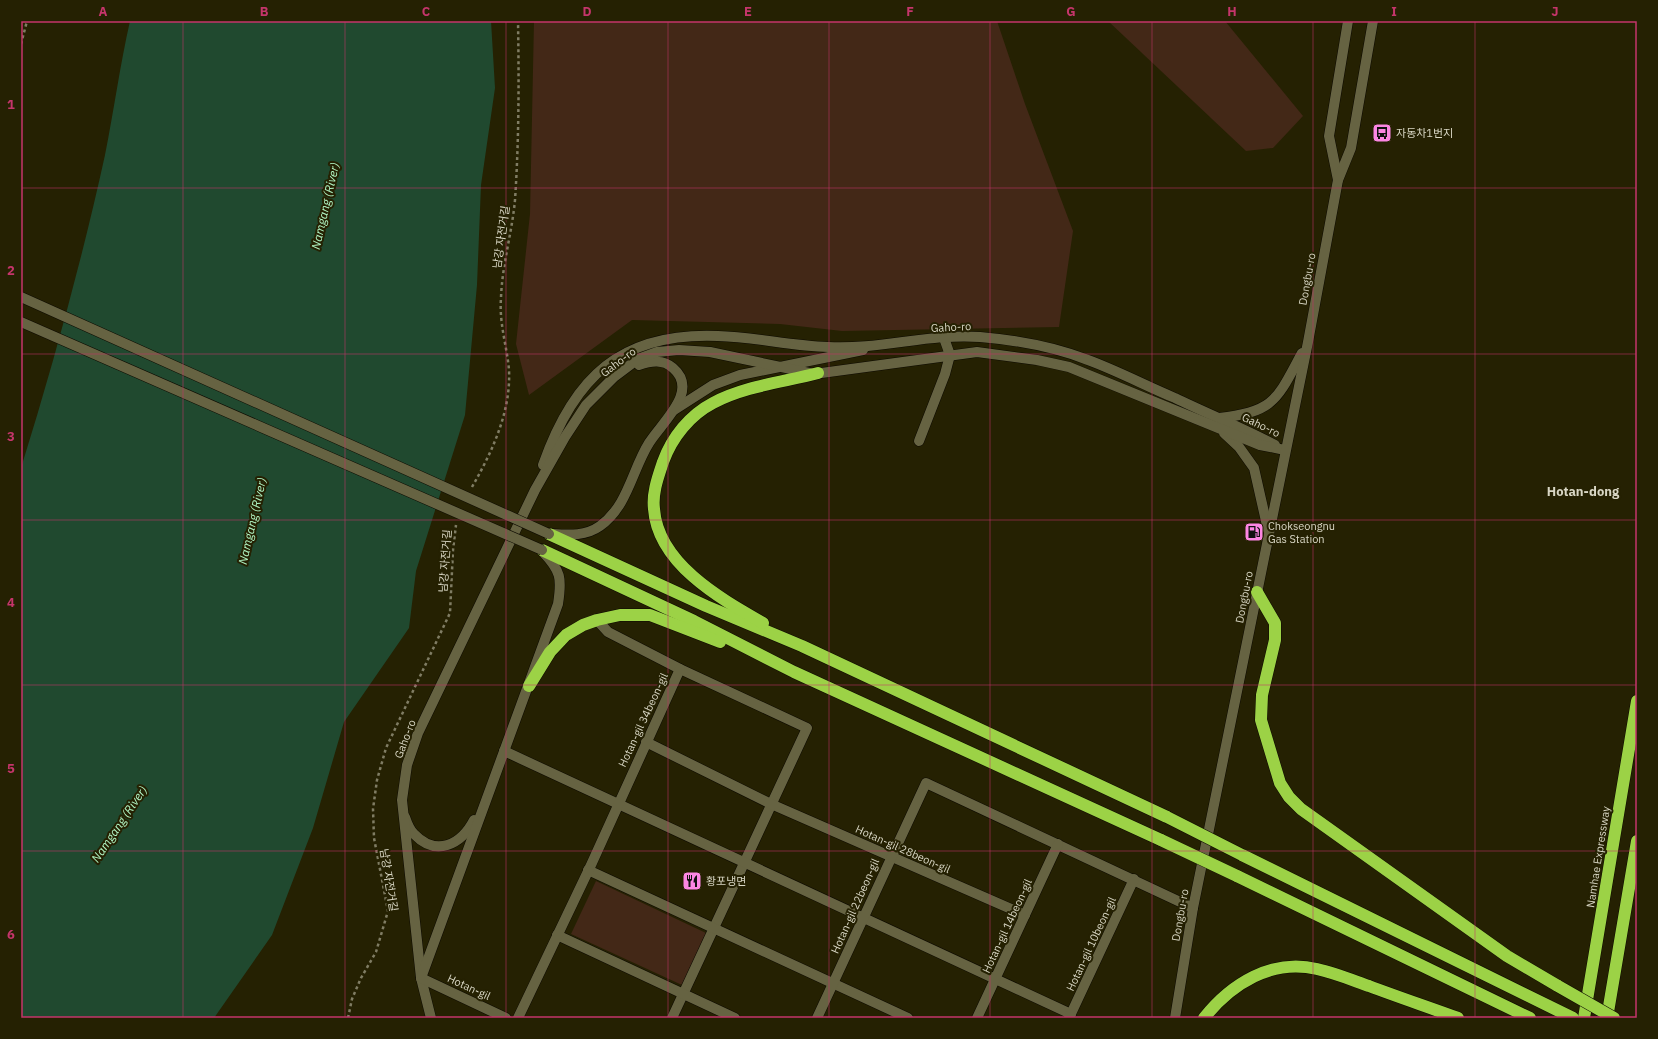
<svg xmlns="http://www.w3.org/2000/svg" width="1658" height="1039" font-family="'IBM Plex Sans','Noto Sans KR',sans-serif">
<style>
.green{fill:#432817}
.water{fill:#20492f}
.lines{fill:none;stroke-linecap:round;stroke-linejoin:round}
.minor-casing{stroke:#0d0a00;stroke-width:11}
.highway-casing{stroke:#0d0a00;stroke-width:13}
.path{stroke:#807d64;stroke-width:2.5;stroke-dasharray:3 3;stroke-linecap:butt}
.minor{stroke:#666342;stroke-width:10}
.highway{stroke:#9cd246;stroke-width:12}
.minor-bridge-casing{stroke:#0d0a00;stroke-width:11;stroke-linecap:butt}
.highway-bridge-casing{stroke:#0d0a00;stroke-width:13;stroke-linecap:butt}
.minor-bridge{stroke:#666342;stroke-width:10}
.highway-bridge{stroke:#9cd246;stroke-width:12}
.grid{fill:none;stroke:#c5356b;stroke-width:1;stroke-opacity:0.55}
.labels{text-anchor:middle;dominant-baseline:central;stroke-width:4;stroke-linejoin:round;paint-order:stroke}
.poi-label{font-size:11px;fill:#d9d7c5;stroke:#252102;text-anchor:start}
.street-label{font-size:11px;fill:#d9d7c5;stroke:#252102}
.water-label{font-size:12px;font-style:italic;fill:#b1f6c5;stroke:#252102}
.quarter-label{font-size:13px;font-weight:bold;fill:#d9d7c5;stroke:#252102}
.neatline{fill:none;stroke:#c5356b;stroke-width:1.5}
.grid-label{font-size:13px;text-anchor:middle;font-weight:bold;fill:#c5356b}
</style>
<rect width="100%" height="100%" fill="#252102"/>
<g class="green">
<path d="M534,21H997L1025,104L1073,231L1059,327L842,331L780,324L632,320L529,395L516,344L530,214Z"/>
<path d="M1108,21H1225L1303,116L1273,148L1246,151Z"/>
<path d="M596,881L706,933L682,985L571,934Z"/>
</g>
<path class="water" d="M130,21H491L495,88L481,185L477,285L465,415L416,571L409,628L344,722L313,828L272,935L214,1018H21V468C53,365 82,260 105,155C114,110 120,65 130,21Z"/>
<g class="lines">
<g class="minor-casing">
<g id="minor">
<path d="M1338,180L1329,136L1348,21"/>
<path d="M674,410L713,385L740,375L863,350"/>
<path d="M1219,418C1275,412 1277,399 1302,353"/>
<path d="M1224,433L1239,447L1254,468L1268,530"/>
<path d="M919,441L945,374L950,355L944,338"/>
<path d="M543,465C574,377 621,332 718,336C755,337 791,346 828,347C879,350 930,333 980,337C1016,340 1055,347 1088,360C1118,371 1146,386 1175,398C1208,414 1243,428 1275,445"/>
<path d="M553,534C570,535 586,536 600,526C628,506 632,470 649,443C662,422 700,391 673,368C663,359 651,361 639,365"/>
<path d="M597,620L608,632L680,669L807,728L672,1018"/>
<path d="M646,742L771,804L1025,915"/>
<path d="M504,751L1071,1014"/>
<path d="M405,817C407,823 410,830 414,834C436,857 461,845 474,820"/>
<path d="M588,870L908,1018"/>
<path d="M557,935L735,1018"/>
<path d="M431,1018L421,978L402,800L407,765L418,733L535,490L565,437L586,405L614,377L638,359L657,352L679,350L710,352L814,374L977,352L1037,360L1069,367L1260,445L1285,450"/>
<path d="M506,1018L421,978L558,604C562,578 561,571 543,552"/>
<path d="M518,1018L591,865L680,669"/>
<path d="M817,1018L926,783L1193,908"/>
<path d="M977,1018L1058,844"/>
<path d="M1069,1018L1134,879"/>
<path d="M1175,1018L1193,908L1308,342L1338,180L1351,148L1373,21"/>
</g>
</g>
<g class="highway-casing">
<g id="highway">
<path d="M549,534L706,606L802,646L1167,817"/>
<path d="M542,550L694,621L794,672L1161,840"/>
<path d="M1257,592L1275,623V640L1262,695L1261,720L1280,783L1289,797L1301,809L1507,956L1558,986"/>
<path d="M763,623C721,599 658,564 654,509C652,493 658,477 663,462C672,437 690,415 713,403C745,386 784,382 818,373"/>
<path d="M529,686L550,652L566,635L583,625L597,620L620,615H650L720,642"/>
<path d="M1242,855L1573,1018"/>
<path d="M1237,876L1530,1018"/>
<path d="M1204,1018C1231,984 1272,958 1317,969C1335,973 1352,980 1369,986C1398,997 1428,1007 1458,1018"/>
<path d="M1584,1018L1637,701"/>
<path d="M1607,1018L1637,841"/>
</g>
</g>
<g class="path">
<path d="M21,44L27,21"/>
<path d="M472,487C492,452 511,412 509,370C507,346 499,324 501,298C502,265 512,233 515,200C519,140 519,81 518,21"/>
<path d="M348,1018L352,999L361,978L376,952L388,911L374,838L373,809L377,780L386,748L450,613L453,550L456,525"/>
</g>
<use href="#minor" class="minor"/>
<use href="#highway" class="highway"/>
<g class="minor-bridge-casing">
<g id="minor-bridge">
<path d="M21,297L549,534"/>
<path d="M21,322L542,550"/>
</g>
</g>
<g class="highway-bridge-casing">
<g id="highway-bridge">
<path d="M1167,817L1242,855"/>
<path d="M1161,840L1237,876"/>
<path d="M1558,986L1614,1018"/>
</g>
</g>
<use href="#minor-bridge" class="minor-bridge"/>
<use href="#highway-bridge" class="highway-bridge"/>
</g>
<path class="grid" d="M183,21V1018M345,21V1018M506,21V1018M668,21V1018M829,21V1018M990,21V1018M1152,21V1018M1313,21V1018M1475,21V1018M21,188H1637M21,354H1637M21,520H1637M21,685H1637M21,851H1637"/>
<defs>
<g id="bus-square" transform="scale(1)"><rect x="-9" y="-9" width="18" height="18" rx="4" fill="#fc86e3" stroke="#252102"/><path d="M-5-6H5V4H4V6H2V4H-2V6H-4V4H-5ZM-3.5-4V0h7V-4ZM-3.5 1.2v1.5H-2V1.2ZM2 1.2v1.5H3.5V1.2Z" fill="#111"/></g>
<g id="fuel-square" transform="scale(1)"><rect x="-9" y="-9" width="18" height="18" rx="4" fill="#fc86e3" stroke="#252102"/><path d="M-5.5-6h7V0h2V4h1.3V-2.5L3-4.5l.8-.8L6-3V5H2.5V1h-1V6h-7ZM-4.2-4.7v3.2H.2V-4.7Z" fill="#111"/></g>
<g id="restaurant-square" transform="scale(1)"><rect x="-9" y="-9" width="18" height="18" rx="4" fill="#fc86e3" stroke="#252102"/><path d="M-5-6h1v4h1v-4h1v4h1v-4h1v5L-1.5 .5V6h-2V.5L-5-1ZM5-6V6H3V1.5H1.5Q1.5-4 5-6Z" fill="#111"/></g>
</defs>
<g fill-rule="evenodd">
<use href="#bus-square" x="1382" y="133"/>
<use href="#fuel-square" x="1254" y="532"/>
<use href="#restaurant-square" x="692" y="881"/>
</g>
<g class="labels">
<g class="poi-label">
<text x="1396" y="133">자동차1번지</text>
<text x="1268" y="526">Chokseongnu<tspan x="1268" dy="13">Gas Station</tspan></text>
<text x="706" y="881">황포냉면</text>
</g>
<g class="street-label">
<text transform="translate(501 237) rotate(-82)">남강 자전거길</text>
<text transform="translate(1307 279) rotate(-80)">Dongbu-ro</text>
<text transform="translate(951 327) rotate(-3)">Gaho-ro</text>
<text transform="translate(618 362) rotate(-37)">Gaho-ro</text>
<text transform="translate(1261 425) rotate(26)">Gaho-ro</text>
<text transform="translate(445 561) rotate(-86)">남강 자전거길</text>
<text transform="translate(1244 597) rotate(-79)">Dongbu-ro</text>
<text transform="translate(643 720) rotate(-65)">Hotan-gil 34beon-gil</text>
<text transform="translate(405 739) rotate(-69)">Gaho-ro</text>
<text transform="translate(903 849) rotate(24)">Hotan-gil 28beon-gil</text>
<text transform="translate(1598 857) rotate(-81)">Namhae Expressway</text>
<text transform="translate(389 880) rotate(81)">남강 자전거길</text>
<text transform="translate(855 906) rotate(-66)">Hotan-gil 22beon-gil</text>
<text transform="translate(1180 915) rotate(-80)">Dongbu-ro</text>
<text transform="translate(1007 926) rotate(-65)">Hotan-gil 14beon-gil</text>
<text transform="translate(1091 944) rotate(-65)">Hotan-gil 10beon-gil</text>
<text transform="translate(469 987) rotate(25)">Hotan-gil</text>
</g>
<g class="water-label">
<text transform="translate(325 206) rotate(-77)">Namgang (River)</text>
<text transform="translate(252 521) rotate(-77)">Namgang (River)</text>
<text transform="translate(119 824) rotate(-56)">Namgang (River)</text>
</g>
<g class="quarter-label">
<text x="1583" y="491">Hotan-dong</text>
</g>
</g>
<rect width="1658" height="1039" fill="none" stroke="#252102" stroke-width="44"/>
<rect x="22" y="22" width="1614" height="995" class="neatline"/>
<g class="grid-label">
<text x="103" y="16">A</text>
<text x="264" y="16">B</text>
<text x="426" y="16">C</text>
<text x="587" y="16">D</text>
<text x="748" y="16">E</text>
<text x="910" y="16">F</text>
<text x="1071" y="16">G</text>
<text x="1232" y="16">H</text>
<text x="1394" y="16">I</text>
<text x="1555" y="16">J</text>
<text x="11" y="109">1</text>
<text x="11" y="275">2</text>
<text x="11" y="441">3</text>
<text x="11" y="607">4</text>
<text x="11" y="773">5</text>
<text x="11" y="939">6</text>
</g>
</svg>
